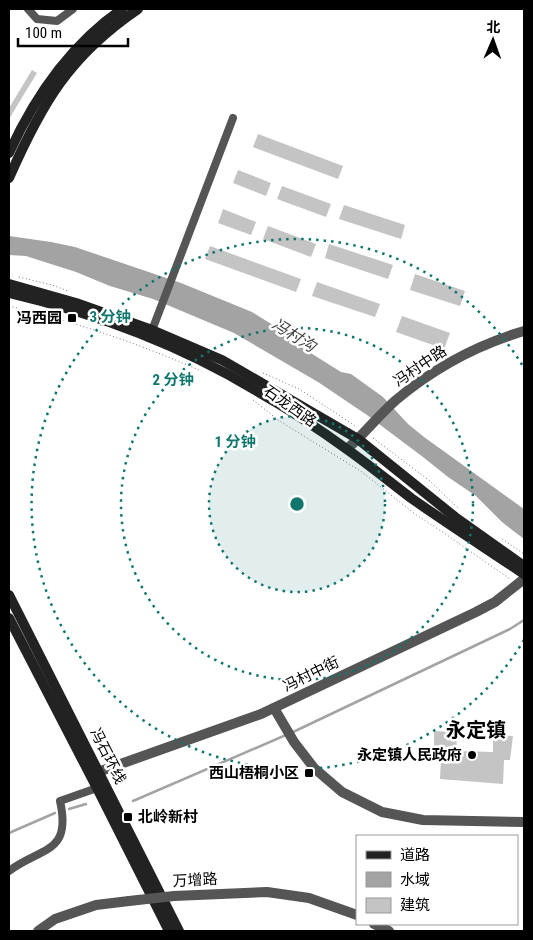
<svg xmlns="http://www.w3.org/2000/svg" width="533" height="940" font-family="'Roboto Condensed','Noto Sans SC',sans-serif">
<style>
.water{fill:#a3a3a3}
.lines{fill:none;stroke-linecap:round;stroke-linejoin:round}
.stream{stroke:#a3a3a3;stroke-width:2.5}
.building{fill:#c4c4c4}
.path{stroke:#777;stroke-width:1;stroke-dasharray:1 2.5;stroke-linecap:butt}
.minor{stroke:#555;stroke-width:8}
.tertiary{stroke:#555;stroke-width:10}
.secondary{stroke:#222;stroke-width:10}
.tertiary-bridge{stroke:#555;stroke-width:10}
.ring{fill:none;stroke:#0f766e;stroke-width:2.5;stroke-dasharray:2.5 5}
.poi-dot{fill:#000;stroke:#fff;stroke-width:2}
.labels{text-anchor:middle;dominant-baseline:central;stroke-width:5;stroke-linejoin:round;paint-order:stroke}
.poi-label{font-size:15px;font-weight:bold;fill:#000;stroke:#fff;text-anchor:end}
.street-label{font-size:15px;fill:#000;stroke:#fff}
.water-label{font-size:16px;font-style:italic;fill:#444;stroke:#fff}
.district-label{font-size:20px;font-weight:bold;fill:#000;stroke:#fff}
.centre{fill:#0f766e;stroke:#fff;stroke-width:2.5}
.ring-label{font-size:15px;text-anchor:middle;font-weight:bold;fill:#0f766e;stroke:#fff;stroke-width:5;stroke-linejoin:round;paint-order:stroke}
</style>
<rect width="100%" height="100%" fill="#fff"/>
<path class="water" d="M9,236L51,242L75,247L181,283L252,312L289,335L290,340L341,372L351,374L383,397L408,424L424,437L524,509V539L502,522L476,496L448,477L423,457L367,415L318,382L234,333L153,299L110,286L76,272L26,256L9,255Z"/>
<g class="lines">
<g class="stream">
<path d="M291,733L510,629L524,620"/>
<path d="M133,801L286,735"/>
<path d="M69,809L86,804"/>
<path d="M9,833L55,813"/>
</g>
</g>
<g class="building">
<path d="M32,70L37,73L9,119V108Z"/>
<path d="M258,134L343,166L338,179L253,147Z"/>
<path d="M238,170L271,183L266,196L233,183Z"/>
<path d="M282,186L331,204L326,217L277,199Z"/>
<path d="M344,205L405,225L401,239L339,219Z"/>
<path d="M223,209L256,222L251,235L218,223Z"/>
<path d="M268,226L316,244L311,257L263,239Z"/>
<path d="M329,244L393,265L388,279L325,258Z"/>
<path d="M210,246L301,279L296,292L205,259Z"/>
<path d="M415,274L465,291L460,306L410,290Z"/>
<path d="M317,282L380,304L375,317L312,296Z"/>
<path d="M402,316L450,333L444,349L396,332Z"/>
<path d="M434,731L456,732L457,751L493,752V735L513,736L510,760H504L503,784L440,779L441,759H434Z"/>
</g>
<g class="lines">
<g class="path">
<path d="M19,277L52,285L68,291"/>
<path d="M9,306C75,322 137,343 199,370"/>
<path d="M263,373L299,389L357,427"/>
<path d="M253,400L278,420L362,472L415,514L444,533L510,579"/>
<path d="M373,438L430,481L458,508"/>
<path d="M502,539L524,554"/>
</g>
<g class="minor">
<path d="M28,9L37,19L57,21L73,9"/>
<path d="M151,333L233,118"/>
<path d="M9,871C41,847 72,854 60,801L97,788"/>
</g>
<g class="tertiary">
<path d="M347,449C364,434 379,415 396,400C434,368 477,345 524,331"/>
<path d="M274,708L294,742L314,768L342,792L382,812L423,820L524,822"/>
<path d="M98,772L261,714L476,612L495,602L524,579"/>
<path d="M174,896L267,892L309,898L357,915"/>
<path d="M374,924L389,931"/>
<path d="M38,931L55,919L96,905L129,901"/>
</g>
<g class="secondary">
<path d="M9,153C35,96 70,45 122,9"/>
<path d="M9,178C42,103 69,56 138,9"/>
<path d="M9,284L76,303L152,330L222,360L358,439L455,517L524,566"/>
<path d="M9,293C94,313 180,345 255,390C287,408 318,428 348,450C369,465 390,482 411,498C448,524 487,549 524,574"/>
<path d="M9,595L179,931"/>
<path d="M9,618L97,788L169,931"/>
</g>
<path class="tertiary-bridge" d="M129,901L174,896"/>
</g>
<circle cx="297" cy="504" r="88" fill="#0f766e" fill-opacity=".12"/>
<g class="ring">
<circle cx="297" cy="504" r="88"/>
<circle cx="297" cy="504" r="176"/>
<path d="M524 640A265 265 0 1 1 524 368"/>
</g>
<g class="poi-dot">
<rect x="67" y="313" width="10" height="10" rx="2.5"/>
<circle cx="472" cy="755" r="5"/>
<rect x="304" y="768" width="10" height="10" rx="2.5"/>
<rect x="123" y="812" width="10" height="10" rx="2.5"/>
</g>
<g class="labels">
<g class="poi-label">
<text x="62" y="318">冯西园</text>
<text x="462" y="755">永定镇人民政府</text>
<text x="299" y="773">西山梧桐小区</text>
<text x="138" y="817" text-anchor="start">北岭新村</text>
</g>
<g class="street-label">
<text transform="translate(420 366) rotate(-34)">冯村中路</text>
<text transform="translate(290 406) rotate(35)">石龙西路</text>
<text transform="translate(311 674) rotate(-26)">冯村中街</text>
<text transform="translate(108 756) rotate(63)">冯石环线</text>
<text transform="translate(195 880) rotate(-3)">万增路</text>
</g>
<g class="water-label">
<text transform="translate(294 335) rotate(32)">冯村沟</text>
</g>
<g class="district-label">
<text x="476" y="730">永定镇</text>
</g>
</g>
<circle cx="297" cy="504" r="8" class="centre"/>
<g class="ring-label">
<text x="110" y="322">3 分钟</text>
<text x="173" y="385">2 分钟</text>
<text x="235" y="447">1 分钟</text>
</g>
<rect width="533" height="940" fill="none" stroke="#000000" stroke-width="20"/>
<rect x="356" y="835" width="162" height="90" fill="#ffffff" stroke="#999999"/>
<rect x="366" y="851" width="25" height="8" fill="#222222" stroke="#999999"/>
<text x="400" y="860" font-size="15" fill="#000000">道路</text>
<rect x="366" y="872" width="25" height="15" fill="#a3a3a3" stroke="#999999"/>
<text x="400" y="885" font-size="15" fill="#000000">水域</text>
<rect x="366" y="898" width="25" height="15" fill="#c4c4c4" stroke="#999999"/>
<text x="400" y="910" font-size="15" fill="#000000">建筑</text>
<g transform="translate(493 40) rotate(2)" stroke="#ffffff" stroke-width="4" paint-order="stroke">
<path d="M0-4L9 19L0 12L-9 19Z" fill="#000000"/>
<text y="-8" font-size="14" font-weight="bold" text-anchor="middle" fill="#000000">北</text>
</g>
<path d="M18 38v8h110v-8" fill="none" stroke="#000000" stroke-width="2.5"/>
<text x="25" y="38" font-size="15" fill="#000000" stroke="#ffffff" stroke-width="4" paint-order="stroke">100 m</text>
</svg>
